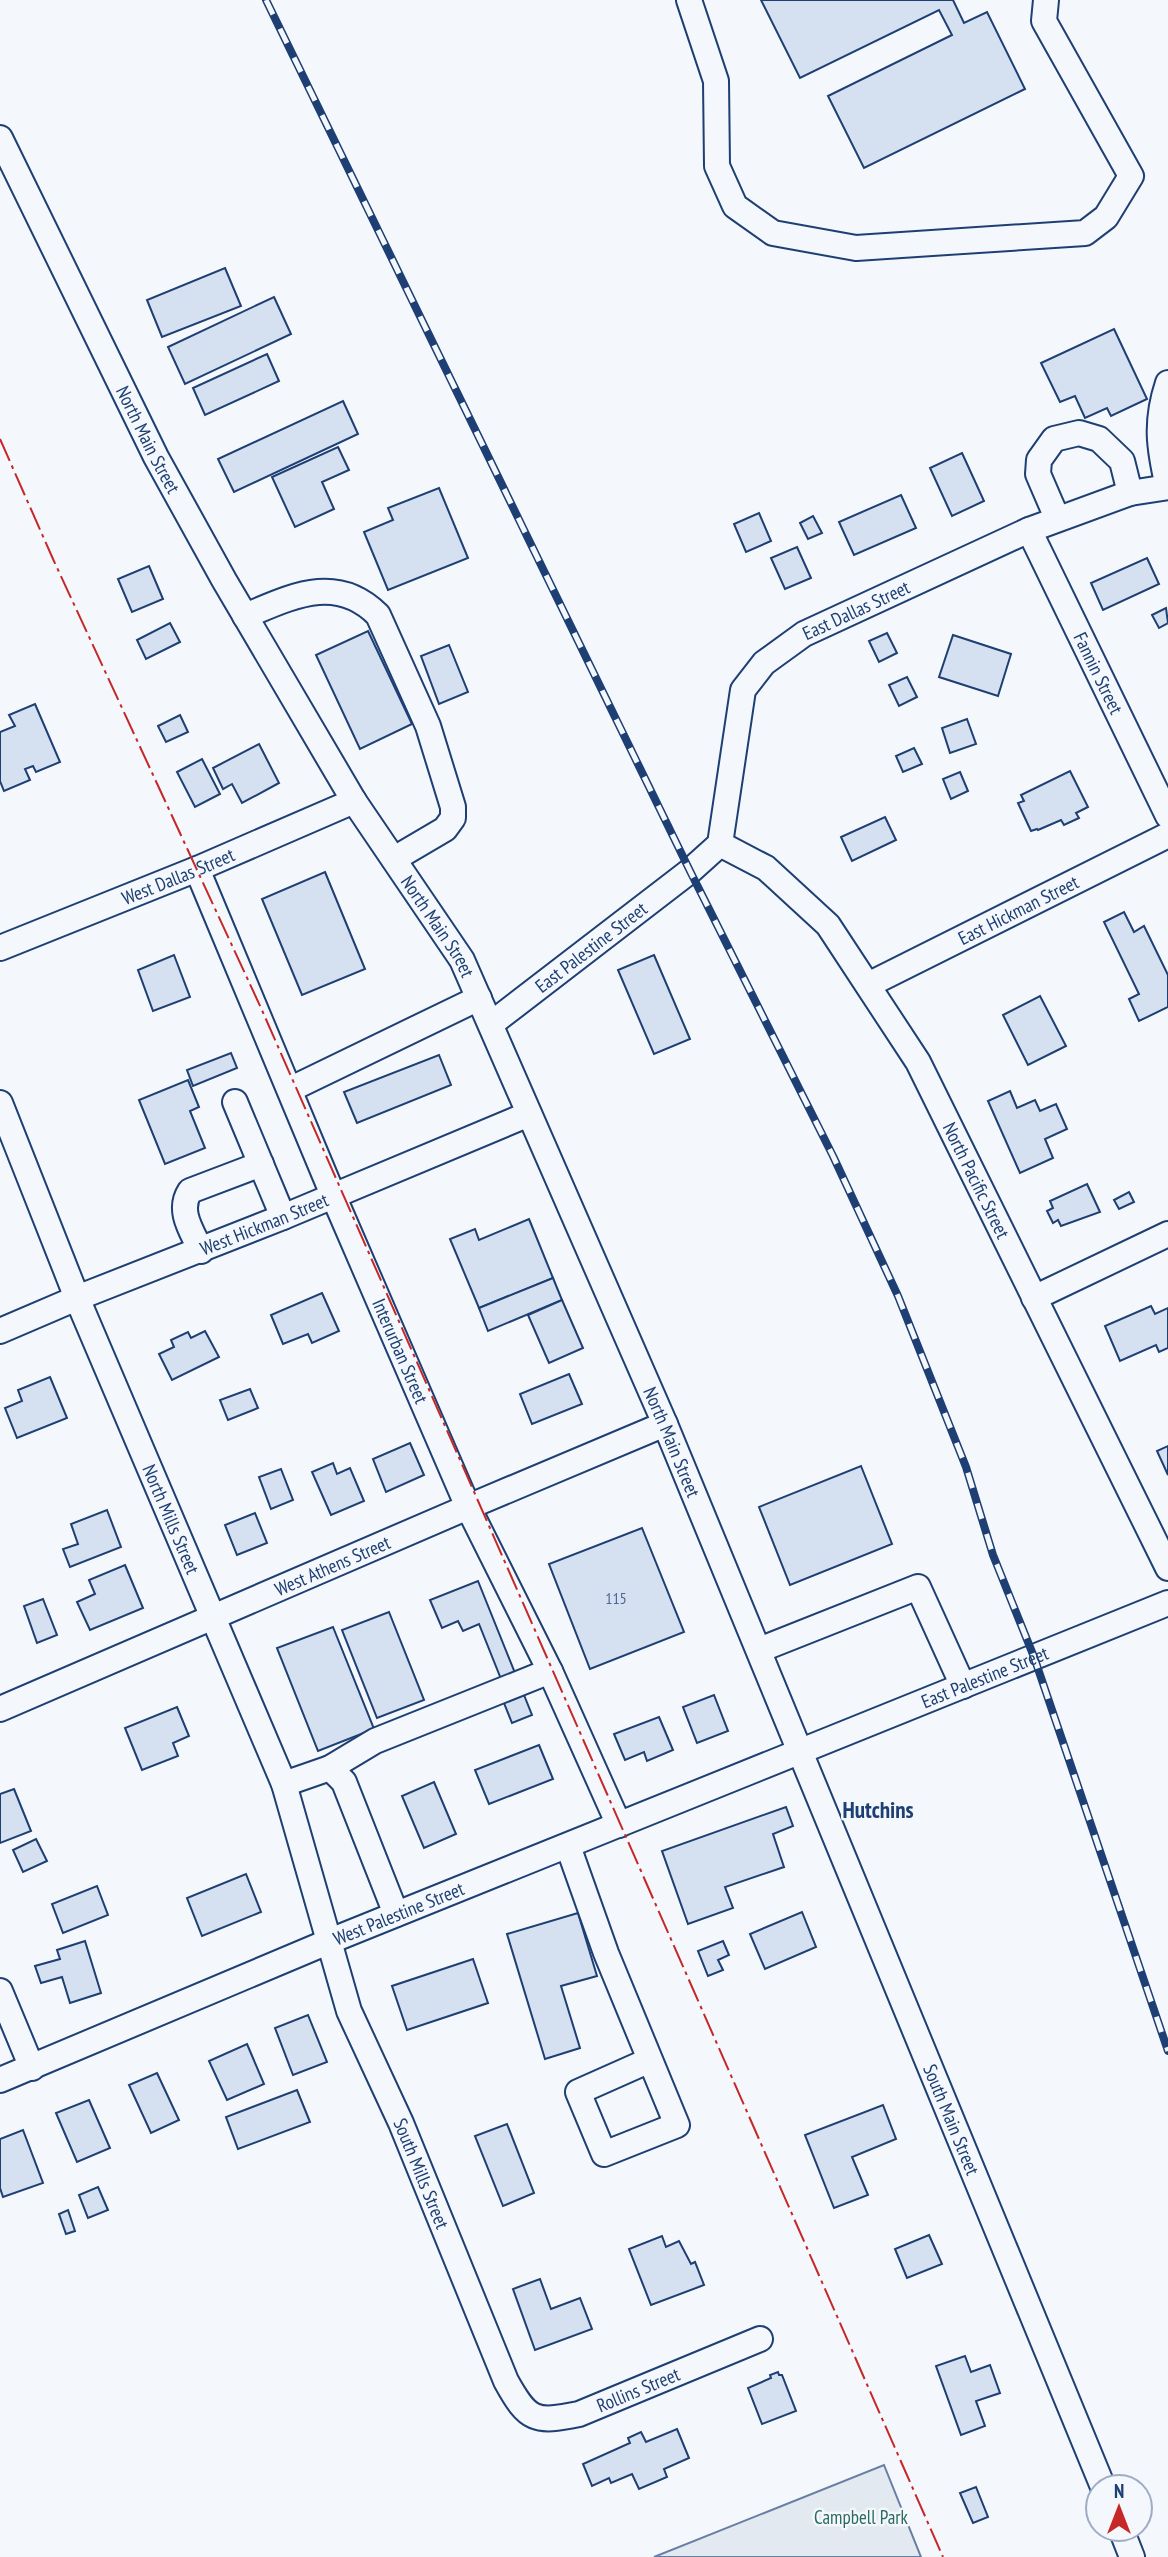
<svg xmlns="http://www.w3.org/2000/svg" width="1168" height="2557" font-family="'PT Sans Narrow',sans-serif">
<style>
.green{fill:#e3e9f0;stroke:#687fa3;stroke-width:2}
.building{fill:#d5e0f0;stroke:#1d3f73;stroke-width:2}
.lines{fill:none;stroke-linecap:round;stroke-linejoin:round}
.minor-casing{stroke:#1d3f73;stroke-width:28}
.minor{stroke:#f4f7fb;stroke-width:24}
.rail-casing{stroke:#1d3f73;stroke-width:8}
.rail{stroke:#f4f7fb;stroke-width:5;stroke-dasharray:16;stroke-linecap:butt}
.power{stroke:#c62828;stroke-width:2;stroke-dasharray:24 5 3.5 5;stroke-linecap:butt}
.labels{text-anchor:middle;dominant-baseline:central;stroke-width:5;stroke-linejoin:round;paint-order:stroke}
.number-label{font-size:16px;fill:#4b6792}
.street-label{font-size:19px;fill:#1d3f73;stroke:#f4f7fb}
.park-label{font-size:19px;fill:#2c6c60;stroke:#f4f7fb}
.quarter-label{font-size:23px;font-weight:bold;fill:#1d3f73;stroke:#f4f7fb}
</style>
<rect width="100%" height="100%" fill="#f4f7fb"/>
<path class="green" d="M884,2465L921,2557H654Z"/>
<g class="building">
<path d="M761,0H953L964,23L987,12L1025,89L864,168L828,96L952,35L939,10L800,78Z"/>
<path d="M225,268L241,306L162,337L147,300Z"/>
<path d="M274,297L291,334L185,384L168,347Z"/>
<path d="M1114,329L1147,399L1111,416L1107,408L1085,418L1075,396L1060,402L1041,363Z"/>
<path d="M267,354L279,381L205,415L193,388Z"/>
<path d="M343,401L358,434L234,492L218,459Z"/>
<path d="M338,447L349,470L322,482L334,509L295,527L272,477Z"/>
<path d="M962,453L984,501L952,516L930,468Z"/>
<path d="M439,488L468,558L388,590L364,532L393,520L388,508Z"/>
<path d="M901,495L916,528L854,555L839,522Z"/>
<path d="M759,513L771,541L746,552L734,524Z"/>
<path d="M813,516L822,533L808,539L800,523Z"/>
<path d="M797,547L811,578L785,589L771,558Z"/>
<path d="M1147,558L1159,584L1103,610L1091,583Z"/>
<path d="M149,566L163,599L132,612L118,579Z"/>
<path d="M1166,608L1168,623L1159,628L1152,615Z"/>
<path d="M170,623L180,642L146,659L137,640Z"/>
<path d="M368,631L412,724L360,749L316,655Z"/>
<path d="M887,633L897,653L879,662L869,641Z"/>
<path d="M953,635L1011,654L998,696L939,677Z"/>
<path d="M449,645L468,692L439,704L421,656Z"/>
<path d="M907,677L917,697L899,706L889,685Z"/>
<path d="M35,704L60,762L36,772L33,766L25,769L30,780L4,791L0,781V732L15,726L9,715Z"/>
<path d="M180,715L188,732L166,742L158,726Z"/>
<path d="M967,719L976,744L950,753L942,728Z"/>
<path d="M259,744L279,783L242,803L232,784L223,789L213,768Z"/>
<path d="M914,748L922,764L903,772L896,756Z"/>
<path d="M202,759L220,794L195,807L177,772Z"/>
<path d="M1070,771L1088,807L1076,813L1079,818L1064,825L1061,820L1038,830L1037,829L1031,831L1018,803L1024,801L1021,795Z"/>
<path d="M960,772L968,791L951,799L943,779Z"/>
<path d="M885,817L896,840L852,861L841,837Z"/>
<path d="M325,872L365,969L302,995L262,899Z"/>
<path d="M1124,912L1134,932L1144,926L1168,975V1007L1139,1021L1129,999L1139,994L1104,922Z"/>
<path d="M174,955L190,997L153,1011L138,970Z"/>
<path d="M654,955L690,1039L654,1054L618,970Z"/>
<path d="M1040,996L1066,1046L1028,1065L1003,1015Z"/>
<path d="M231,1053L237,1068L193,1086L187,1070Z"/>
<path d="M439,1055L451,1085L357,1123L344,1092Z"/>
<path d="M188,1080L199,1107L190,1111L205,1148L165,1164L139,1100Z"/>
<path d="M1010,1091L1017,1108L1035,1100L1040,1111L1056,1104L1067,1129L1045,1139L1053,1158L1020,1173L988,1101Z"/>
<path d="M1087,1184L1100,1212L1061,1226L1058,1220L1053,1223L1047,1211L1053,1208L1050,1201Z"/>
<path d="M1129,1192L1134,1202L1119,1209L1114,1200Z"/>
<path d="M529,1219L553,1278L479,1308L450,1239L475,1229L479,1240Z"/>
<path d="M553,1278L562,1300L488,1331L479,1308Z"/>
<path d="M322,1293L339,1331L312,1343L308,1334L283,1344L271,1315Z"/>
<path d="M562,1300L583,1348L549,1363L528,1315Z"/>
<path d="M1151,1306L1155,1314L1168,1308V1348L1159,1352L1156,1345L1120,1361L1105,1326Z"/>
<path d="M205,1331L219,1357L172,1380L159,1354L174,1347L171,1340L188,1332L191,1338Z"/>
<path d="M569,1374L582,1404L532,1424L520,1394Z"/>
<path d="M50,1377L67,1418L17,1438L5,1408L22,1401L18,1390Z"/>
<path d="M250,1389L258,1408L228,1420L220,1400Z"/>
<path d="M410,1443L424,1475L386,1492L373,1459Z"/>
<path d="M1168,1446V1475L1157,1451Z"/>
<path d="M333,1463L337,1474L350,1468L364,1501L331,1515L312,1472Z"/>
<path d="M861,1466L892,1544L790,1585L759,1507Z"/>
<path d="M281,1469L293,1500L271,1509L259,1477Z"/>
<path d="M107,1510L121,1547L70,1567L63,1549L78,1544L71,1524Z"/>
<path d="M255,1513L267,1543L237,1555L225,1525Z"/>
<path d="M642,1528L684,1632L590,1669L549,1564Z"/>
<path d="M125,1565L143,1608L90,1630L77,1602L95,1594L89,1580Z"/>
<path d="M478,1581L515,1673L501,1679L479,1624L463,1631L458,1621L442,1628L430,1600Z"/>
<path d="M43,1599L57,1635L37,1643L24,1606Z"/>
<path d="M389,1612L424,1700L377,1718L342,1630Z"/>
<path d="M333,1627L374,1729L318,1751L277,1648Z"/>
<path d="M524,1695L532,1715L512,1723L504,1703Z"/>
<path d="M714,1695L728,1731L697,1743L683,1707Z"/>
<path d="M177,1707L189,1736L173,1743L178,1756L142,1770L125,1728Z"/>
<path d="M659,1717L673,1750L647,1761L644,1752L625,1760L614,1734Z"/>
<path d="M539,1745L553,1779L489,1804L475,1770Z"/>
<path d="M434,1782L456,1834L424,1848L402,1796Z"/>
<path d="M14,1789L31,1831L0,1843V1794Z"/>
<path d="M786,1807L793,1826L773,1834L784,1867L725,1887L733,1908L688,1924L662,1851Z"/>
<path d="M36,1839L47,1861L23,1872L13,1850Z"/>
<path d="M246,1874L261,1912L202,1936L187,1898Z"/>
<path d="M97,1886L108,1915L63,1933L52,1904Z"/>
<path d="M802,1912L816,1947L765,1969L750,1934Z"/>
<path d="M578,1913L597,1976L561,1986L580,2048L545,2059L507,1934Z"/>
<path d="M85,1941L101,1993L70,2003L62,1977L41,1983L35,1966L60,1959L57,1950Z"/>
<path d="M723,1941L729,1955L718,1960L723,1970L708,1976L698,1951Z"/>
<path d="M473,1959L488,2003L407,2030L392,1986Z"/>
<path d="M308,2015L327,2062L293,2075L275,2028Z"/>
<path d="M247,2044L264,2084L227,2100L209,2061Z"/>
<path d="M157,2073L179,2120L151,2133L129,2085Z"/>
<path d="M297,2090L310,2122L238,2149L226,2117Z"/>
<path d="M89,2100L110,2148L77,2162L56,2113Z"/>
<path d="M883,2105L896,2139L852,2157L868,2195L834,2208L805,2135Z"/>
<path d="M507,2124L534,2193L503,2206L475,2136Z"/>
<path d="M23,2130L43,2183L3,2197L0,2188V2139Z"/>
<path d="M98,2187L108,2210L88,2218L79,2195Z"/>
<path d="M68,2210L75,2231L66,2234L59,2214Z"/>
<path d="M929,2235L942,2264L907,2278L895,2249Z"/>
<path d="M662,2236L666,2247L679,2241L691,2264L695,2262L704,2285L651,2305L629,2249Z"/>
<path d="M540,2279L551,2309L580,2298L592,2329L535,2350L513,2289Z"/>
<path d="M965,2356L971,2372L990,2365L1000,2393L976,2401L985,2426L961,2435L936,2366Z"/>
<path d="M778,2372L779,2375H782L796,2411L762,2424L748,2388L771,2378L770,2375Z"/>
<path d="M677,2429L689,2458L664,2469L667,2477L639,2489L632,2474L611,2483L609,2478L592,2486L583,2464L630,2443L628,2438L641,2432L646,2442Z"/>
<path d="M976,2487L988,2517L973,2523L960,2493Z"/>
</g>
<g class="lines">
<g class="minor-casing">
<g id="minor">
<path d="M689,0L716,81L717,166L735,206L773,233L856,248L1085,233L1106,217L1131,176L1044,21L1046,0"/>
<path id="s1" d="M0,138L156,457L224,580L354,801L462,960L665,1424L1103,2487"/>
<path d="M1168,487C1159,448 1155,422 1168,383"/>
<path d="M1057,518L1038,474L1039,460L1054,439L1079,433L1099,439L1122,461L1130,493"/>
<path id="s2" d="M1029,530L1168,816"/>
<path d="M245,616C291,597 336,573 378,615L428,726L453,807V818L445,829L394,859"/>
<path id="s3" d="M720,844L766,868L828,925L918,1062L1168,1568"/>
<path id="s4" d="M197,869L333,1195L468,1507L550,1671L619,1825"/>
<path id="s5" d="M0,948L197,869L354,801"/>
<path id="s6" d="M868,985L1168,835"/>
<path id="s7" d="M491,1024L690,871L720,844L743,690L764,663L804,634L1029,530L1130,493L1168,487"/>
<path d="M291,1089L479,998"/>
<path d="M235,1102L283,1217"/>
<path id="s8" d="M0,1103L77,1298L284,1784L349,2011L401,2123L506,2381C528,2421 535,2423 579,2414L760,2339"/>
<path d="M201,1251C192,1231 177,1211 190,1191L261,1164"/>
<path d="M1034,1298L1168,1234"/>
<path id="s9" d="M0,1331L77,1298L283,1217L529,1114"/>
<path d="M759,1650L918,1587L963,1686"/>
<path id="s10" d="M0,1709L468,1507L665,1424"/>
<path d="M330,1768L375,1741L550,1671"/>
<path d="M284,1784L330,1768L344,1782L396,1914"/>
<path d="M568,1846L606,1953L677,2125L604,2154L578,2092L650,2060"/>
<path d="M0,1991L32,2068"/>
<path id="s11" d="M0,2080L330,1941L1168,1603"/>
<path d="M1121,2529L1132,2557"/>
</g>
</g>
<use href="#minor" class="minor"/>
<g class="rail-casing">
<path id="rail" d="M266,0L690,871L833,1156L898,1296L966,1467L993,1555L1034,1657L1168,2051"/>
</g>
<use href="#rail" class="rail"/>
<path class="power" d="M0,439L53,559L261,1008L943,2557"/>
</g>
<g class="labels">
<g class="number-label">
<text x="616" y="1598">115</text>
</g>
<g class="street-label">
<text stroke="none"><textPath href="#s1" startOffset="336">North Main Street</textPath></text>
<text stroke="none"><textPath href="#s7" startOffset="588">East Dallas Street</textPath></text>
<text stroke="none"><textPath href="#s2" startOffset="159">Fannin Street</textPath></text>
<text stroke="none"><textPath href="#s5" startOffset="192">West Dallas Street</textPath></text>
<text stroke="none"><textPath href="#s6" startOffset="168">East Hickman Street</textPath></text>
<text stroke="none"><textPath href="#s1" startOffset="903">North Main Street</textPath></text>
<text stroke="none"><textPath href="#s7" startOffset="126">East Palestine Street</textPath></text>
<text stroke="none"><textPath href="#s3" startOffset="432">North Pacific Street</textPath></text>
<text stroke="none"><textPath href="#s9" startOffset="285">West Hickman Street</textPath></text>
<text stroke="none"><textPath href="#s4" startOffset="523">Interurban Street</textPath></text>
<text stroke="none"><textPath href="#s1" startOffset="1470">North Main Street</textPath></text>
<text stroke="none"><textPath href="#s8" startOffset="450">North Mills Street</textPath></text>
<text stroke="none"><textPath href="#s10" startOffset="362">West Athens Street</textPath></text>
<text stroke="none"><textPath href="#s11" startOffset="1064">East Palestine Street</textPath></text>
<text stroke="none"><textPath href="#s11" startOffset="432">West Palestine Street</textPath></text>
<text stroke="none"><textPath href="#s1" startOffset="2203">South Main Street</textPath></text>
<text stroke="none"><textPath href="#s8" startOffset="1152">South Mills Street</textPath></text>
<text stroke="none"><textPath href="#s8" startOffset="1531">Rollins Street</textPath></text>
</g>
<g class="park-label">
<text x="861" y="2517">Campbell Park</text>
</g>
<g class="quarter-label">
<text x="878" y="1809">Hutchins</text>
</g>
</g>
<g transform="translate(1119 2508)"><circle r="33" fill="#f4f7fb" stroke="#9eadc5" stroke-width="2"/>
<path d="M0-5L12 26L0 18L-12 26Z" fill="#c62828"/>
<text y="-10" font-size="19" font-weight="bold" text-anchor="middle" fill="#1d3f73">N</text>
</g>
</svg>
